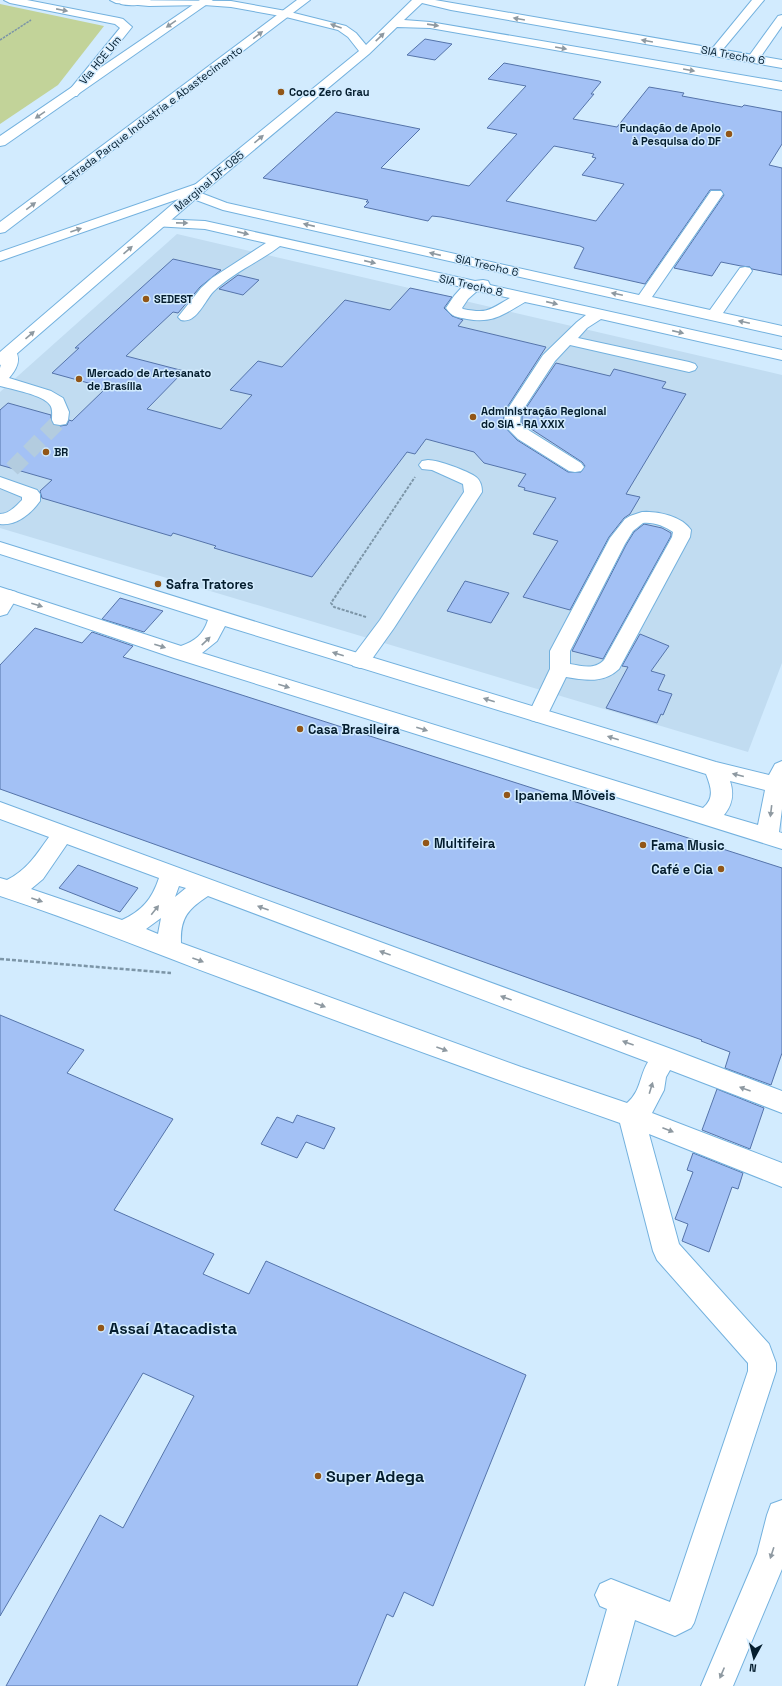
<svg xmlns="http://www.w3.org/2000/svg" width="782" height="1686" font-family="'Space Grotesk',sans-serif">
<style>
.built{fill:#c1dcf1}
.green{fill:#c2d399}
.building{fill:#a3c1f5;stroke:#5574aa;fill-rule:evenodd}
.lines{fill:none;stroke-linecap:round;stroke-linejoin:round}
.minor-tunnel{stroke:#b3ccdf;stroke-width:16;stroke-dasharray:16 8;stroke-linecap:butt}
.minor-casing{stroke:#73b1de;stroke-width:2}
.major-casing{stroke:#73b1de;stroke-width:2}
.highway-casing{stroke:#73b1de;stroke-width:2}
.path-far2{stroke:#7c95a7;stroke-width:1.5;stroke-dasharray:2.5 1;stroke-linecap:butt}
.path-far1{stroke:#7c95a7;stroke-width:2;stroke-dasharray:3 1.5;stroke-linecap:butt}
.path{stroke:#7c95a7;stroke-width:2.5;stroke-dasharray:4 2;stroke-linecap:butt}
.minor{fill:#fff;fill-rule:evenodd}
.major{fill:#fff;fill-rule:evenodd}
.highway{fill:#fff;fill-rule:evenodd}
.oneway{fill:#8e99a1}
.poi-dot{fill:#925617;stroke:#d2ebfe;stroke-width:1.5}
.labels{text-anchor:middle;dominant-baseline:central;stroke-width:3;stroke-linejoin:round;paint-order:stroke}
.far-street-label{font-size:11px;fill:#041d2e;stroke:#d2ebfe}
.far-poi-label{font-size:11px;font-weight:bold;fill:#041d2e;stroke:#d2ebfe;text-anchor:start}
.poi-label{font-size:13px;font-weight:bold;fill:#041d2e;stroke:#d2ebfe;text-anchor:start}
.near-poi-label{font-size:16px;font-weight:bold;fill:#041d2e;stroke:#d2ebfe;text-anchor:start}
</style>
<rect width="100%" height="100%" fill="#d2ebfe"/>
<path class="built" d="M177,234L782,375V663L748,752L0,528V392Z"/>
<path class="green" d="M0,4L104,26L58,85L0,124Z"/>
<g class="building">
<path d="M425,39L452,44L435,60L407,55Z"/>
<path d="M504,63L599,81L601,82L591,94H594L573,119L617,127L649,87L684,93L682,96L742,107L744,105L782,112V144L769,165L782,168V275L752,269L750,267L741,266L721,262L712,276L674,268L724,195L721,190H710L645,284L574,268L584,248L580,246L441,217L432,216L428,221L364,207L369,202H366L368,200L263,178L336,112L420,129L381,168L469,186L517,134L487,128L526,86L488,79ZM554,146L594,154L592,157L596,158L582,175L624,184L596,221L506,201Z"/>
<path d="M173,259L221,270L200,287L178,313L173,312L126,356L184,371L147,409L221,429L252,395L230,390L258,361L282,367L345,300L390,310L410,288L452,297L444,308L452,316L463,320L458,326L546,347L504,412L503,425L517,440L568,472H581L585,466L582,462L522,423V414L556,363L610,376L614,369L666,382L662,388L686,394L626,494L640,497L630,514L624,518L609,537L570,610L523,597L558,541L533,534L556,498L524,490L525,488L518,486L526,474L484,463L474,452L426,439L415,454L407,452L312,577L214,548L216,546L173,533L171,536L42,498L40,491L52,480L0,465V410L8,403L51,415V421L54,425L60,426L67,425L69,420L72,421L104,390L89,386L92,384L52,373L79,348H75Z"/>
<path d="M238,275L259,280L243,295L219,289Z"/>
<path d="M644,524L662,528L671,533V536L603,659L572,651L626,545L634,532Z"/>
<path d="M465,581L509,593L491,623L447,611Z"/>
<path d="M120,598L163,611L144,632L102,619Z"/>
<path d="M35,628L82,643L92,632L133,646L123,657L782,868V1053L771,1085L725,1068L730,1052L701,1041L702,1040L0,789V665Z"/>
<path d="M640,634L669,646L651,671L665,675L658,690L672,694L663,715L661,714L657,723L606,708L628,667L622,666Z"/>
<path d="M78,865L138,888L120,912L59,888Z"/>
<path d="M0,1015L84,1050L67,1073L173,1119L114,1210L214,1254L203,1274L249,1294L266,1261L526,1375L433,1606L404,1592L393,1617L387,1614L357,1686H6L100,1515L123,1528L194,1396L143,1373L0,1616Z"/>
<path d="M717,1089L764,1108L750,1149L702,1130Z"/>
<path d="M297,1115L335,1128L324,1149L306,1142L297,1158L261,1144L277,1117L293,1123Z"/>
<path d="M693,1153L743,1173L738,1189L732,1187L709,1252L682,1241L688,1224L675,1219L693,1172L687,1170Z"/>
</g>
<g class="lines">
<path class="minor-tunnel" d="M12,469L60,420"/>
<g class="minor-casing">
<g id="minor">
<path d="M752,0H764L719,54H711L709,52L711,50Z"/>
<path d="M782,15V26L757,62H749L747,59L749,56L778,16Z"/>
<path d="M193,190L227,203L639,295L711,191H721L723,194L652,297L710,310L740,268L745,267L750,268L752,271L723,313L782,326V336L223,210L188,197L186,194L188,191Z"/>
<path d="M159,219L205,221L475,281L483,280L488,281L490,285L782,350V360L601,319L587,328L578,338L689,362L695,364L697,367L695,370L689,372L570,345L555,361L521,413L520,424L530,431L581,463L584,467L581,471L575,472L569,471L518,439L504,425L505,413L543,355L577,322L586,315L525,302C504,314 493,324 467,319C457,317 452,317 446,308L454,296L462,287L280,246C259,262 232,273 213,292C204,302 196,324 181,320L178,317L201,288L212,278L266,243L205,229L154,226L152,223L154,220ZM477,291L510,298C489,310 488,314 463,309L462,308L468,299Z"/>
<path d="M9,348L15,350C22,360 16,370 9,378L51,391L63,398L69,412L68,420L66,424L60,425L54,424L52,420C52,415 53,409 50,405C44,395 11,389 0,386V368L2,361L1,353L3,350Z"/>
<path d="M428,460C438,460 468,471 476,477C481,481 482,487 482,492L394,628L367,666L360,668L353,666L350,661L353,656L380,620L464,492L463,484L432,470L422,469L419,465L422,461Z"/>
<path d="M0,477L37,490L40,494V501C31,514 16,526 0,524V514C9,514 16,506 22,500V497L0,488Z"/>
<path d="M642,512C658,511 682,516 691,530L690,537L619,669C603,684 586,680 566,677L545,720L538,722L531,720L528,715L550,669V651L610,538L625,519L630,516ZM643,523C654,522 664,526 673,532L672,537L604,660C594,670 583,666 570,664V651L625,544L633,531Z"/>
<path d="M9,590L16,592L18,596L7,614L0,616V595L2,592Z"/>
<path d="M0,802L674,1050L782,1091V1113L670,1070L666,1077L664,1090L652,1113L782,1163V1187L649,1134L679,1244L769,1344L776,1363V1371L694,1623L691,1628L675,1636L635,1620L617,1686H585L607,1609L600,1606L595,1595L600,1584L611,1579L670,1602L748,1371V1363L657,1260L653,1251L620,1123C488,1077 358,1029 227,980C151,952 77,921 0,896V878L7,880C27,870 36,855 49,837L0,819ZM67,844L159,878C152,899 142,911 122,920L31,889L43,879ZM179,886L186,888L175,897ZM208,896L648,1062C639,1077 641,1091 627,1103L521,1067L181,943C180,918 188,909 208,896ZM161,918L158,934L146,929Z"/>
<path d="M782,1500V1569L733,1686H701L757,1554L767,1515L771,1504Z"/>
</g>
</g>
<g class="major-casing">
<g id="major">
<path d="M4,0H27L119,18L123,19L132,27L77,96H69L67,93L120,28L115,24L10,3Z"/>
<path d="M110,0L231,1L286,11L346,26L356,33L366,45L412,0H435L782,60V68L451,10L422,3L404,20L430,22L782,82V90L430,28L397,27L369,54L207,189L6,363L0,365V352L197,183L359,51L348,37L338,30L286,17L231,7L204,5L149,6L116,3Z"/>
<path d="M0,542L282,630L716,762L769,775L775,764L782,761V809L779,832L782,833V849L174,658L0,599V587L181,646C195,641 203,635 208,620L0,554ZM225,626L706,774C711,787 715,798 703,808L202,653L217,641ZM730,781L765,790L758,825L724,815C733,804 734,793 730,781Z"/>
</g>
</g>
<g class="highway-casing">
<g id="highway">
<path d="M121,0H151C146,6 128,6 121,4L119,2Z"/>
<path d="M200,0H213L5,145L0,146V136Z"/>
<path d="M297,0H310L5,232L0,233V222Z"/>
<path d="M202,182L207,183L209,186L207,189L0,261V252Z"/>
</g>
</g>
<path class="path-far2" d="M0,40L31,20"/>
<path class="path-far1" d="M366,617L334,607L331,603L415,477"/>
<path class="path" d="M0,959L171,973"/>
<use href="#minor" class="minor"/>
<use href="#major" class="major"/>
<use href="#highway" class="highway"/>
</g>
<defs><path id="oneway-solid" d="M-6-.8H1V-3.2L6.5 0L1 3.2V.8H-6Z"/></defs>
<g class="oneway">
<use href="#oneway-solid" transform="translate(62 10) rotate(11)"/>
<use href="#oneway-solid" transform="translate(519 19) rotate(-170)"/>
<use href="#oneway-solid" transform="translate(171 24) rotate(145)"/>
<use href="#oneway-solid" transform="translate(433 25) rotate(8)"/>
<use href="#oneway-solid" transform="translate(336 26) rotate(-160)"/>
<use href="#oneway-solid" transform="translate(258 35) rotate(-37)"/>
<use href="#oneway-solid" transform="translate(380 37) rotate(-44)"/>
<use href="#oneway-solid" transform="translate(647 41) rotate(-170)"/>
<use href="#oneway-solid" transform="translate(561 48) rotate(10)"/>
<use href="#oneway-solid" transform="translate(689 70) rotate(10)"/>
<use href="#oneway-solid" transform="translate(40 115) rotate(146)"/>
<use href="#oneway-solid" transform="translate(259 139) rotate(-40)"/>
<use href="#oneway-solid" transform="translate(31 206) rotate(-37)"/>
<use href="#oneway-solid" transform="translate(182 223) rotate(1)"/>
<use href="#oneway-solid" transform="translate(309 225) rotate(-167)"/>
<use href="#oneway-solid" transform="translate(76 230) rotate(-19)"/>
<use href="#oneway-solid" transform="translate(243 233) rotate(13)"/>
<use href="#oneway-solid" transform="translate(128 250) rotate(-41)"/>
<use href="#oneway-solid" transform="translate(435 254) rotate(-167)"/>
<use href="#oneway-solid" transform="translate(370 262) rotate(13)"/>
<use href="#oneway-solid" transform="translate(617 294) rotate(-168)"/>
<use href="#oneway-solid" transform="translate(552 303) rotate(13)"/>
<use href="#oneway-solid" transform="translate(744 322) rotate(-168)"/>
<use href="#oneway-solid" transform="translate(678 332) rotate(13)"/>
<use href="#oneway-solid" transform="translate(30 335) rotate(-41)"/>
<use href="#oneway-solid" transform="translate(37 605) rotate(18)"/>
<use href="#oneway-solid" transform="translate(206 641) rotate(-44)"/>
<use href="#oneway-solid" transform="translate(160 646) rotate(18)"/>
<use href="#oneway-solid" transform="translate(338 654) rotate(-163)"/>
<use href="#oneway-solid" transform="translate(284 686) rotate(17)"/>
<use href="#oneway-solid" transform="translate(489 700) rotate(-163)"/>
<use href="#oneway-solid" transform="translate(422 729) rotate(17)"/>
<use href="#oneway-solid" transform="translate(613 738) rotate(-163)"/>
<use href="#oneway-solid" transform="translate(738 775) rotate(-166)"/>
<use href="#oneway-solid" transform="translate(771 811) rotate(97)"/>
<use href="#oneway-solid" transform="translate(37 900) rotate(19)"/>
<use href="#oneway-solid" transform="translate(263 908) rotate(-160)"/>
<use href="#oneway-solid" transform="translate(155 910) rotate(-51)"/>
<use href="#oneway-solid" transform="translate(385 953) rotate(-160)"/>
<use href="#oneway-solid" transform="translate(198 960) rotate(20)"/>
<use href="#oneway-solid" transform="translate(506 998) rotate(-160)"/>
<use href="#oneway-solid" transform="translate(320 1005) rotate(20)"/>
<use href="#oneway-solid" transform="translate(628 1043) rotate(-160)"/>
<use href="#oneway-solid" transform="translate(442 1049) rotate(20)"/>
<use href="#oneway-solid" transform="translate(651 1088) rotate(-73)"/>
<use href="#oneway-solid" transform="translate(745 1089) rotate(-160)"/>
<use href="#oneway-solid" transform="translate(668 1130) rotate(21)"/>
<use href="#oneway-solid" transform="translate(772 1553) rotate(108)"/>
<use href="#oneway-solid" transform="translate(722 1673) rotate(113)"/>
</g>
<g class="poi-dot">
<circle cx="281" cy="92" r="4"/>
<circle cx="729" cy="134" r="4"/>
<circle cx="146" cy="299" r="4"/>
<circle cx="79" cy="379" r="4"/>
<circle cx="473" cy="417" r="4"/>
<circle cx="46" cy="452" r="4"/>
<circle cx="158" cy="584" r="4"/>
<circle cx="300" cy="729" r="4"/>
<circle cx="507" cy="795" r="4"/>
<circle cx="426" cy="843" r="4"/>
<circle cx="643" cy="845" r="4"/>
<circle cx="721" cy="869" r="4"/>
<circle cx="101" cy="1328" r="4"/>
<circle cx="318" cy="1476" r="4"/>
</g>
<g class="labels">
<g class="far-street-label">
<text transform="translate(733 55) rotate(10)">SIA Trecho 6</text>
<text transform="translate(100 60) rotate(-51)">Via HCE Um</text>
<text transform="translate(152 115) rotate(-37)">Estrada Parque Indústria e Abastecimento</text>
<text transform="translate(209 181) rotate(-40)">Marginal DF-085</text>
<text transform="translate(487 265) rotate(13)">SIA Trecho 6</text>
<text transform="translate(471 285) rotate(13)">SIA Trecho 8</text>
</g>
<g class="far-poi-label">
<text x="289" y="92">Coco Zero Grau</text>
<text x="721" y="128" text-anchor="end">Fundação de Apoio<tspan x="721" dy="13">à Pesquisa do DF</tspan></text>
<text x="154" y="299">SEDEST</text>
<text x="87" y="373">Mercado de Artesanato<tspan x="87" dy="13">de Brasília</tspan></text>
<text x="481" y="411">Administração Regional<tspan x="481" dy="13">do SIA - RA XXIX</tspan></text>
<text x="54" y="452">BR</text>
</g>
<g class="poi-label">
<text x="166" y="584">Safra Tratores</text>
<text x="308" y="729">Casa Brasileira</text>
<text x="515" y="795">Ipanema Móveis</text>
<text x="434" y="843">Multifeira</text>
<text x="651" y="845">Fama Music</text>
<text x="713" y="869" text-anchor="end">Café e Cia</text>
</g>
<g class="near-poi-label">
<text x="109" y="1328">Assaí Atacadista</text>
<text x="326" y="1476">Super Adega</text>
</g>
</g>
<g transform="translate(754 1658) rotate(187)" stroke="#d2ebfe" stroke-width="3" paint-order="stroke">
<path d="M0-3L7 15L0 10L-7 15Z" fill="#041d2e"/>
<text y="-6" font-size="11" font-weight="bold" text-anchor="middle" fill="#041d2e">N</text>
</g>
</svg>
